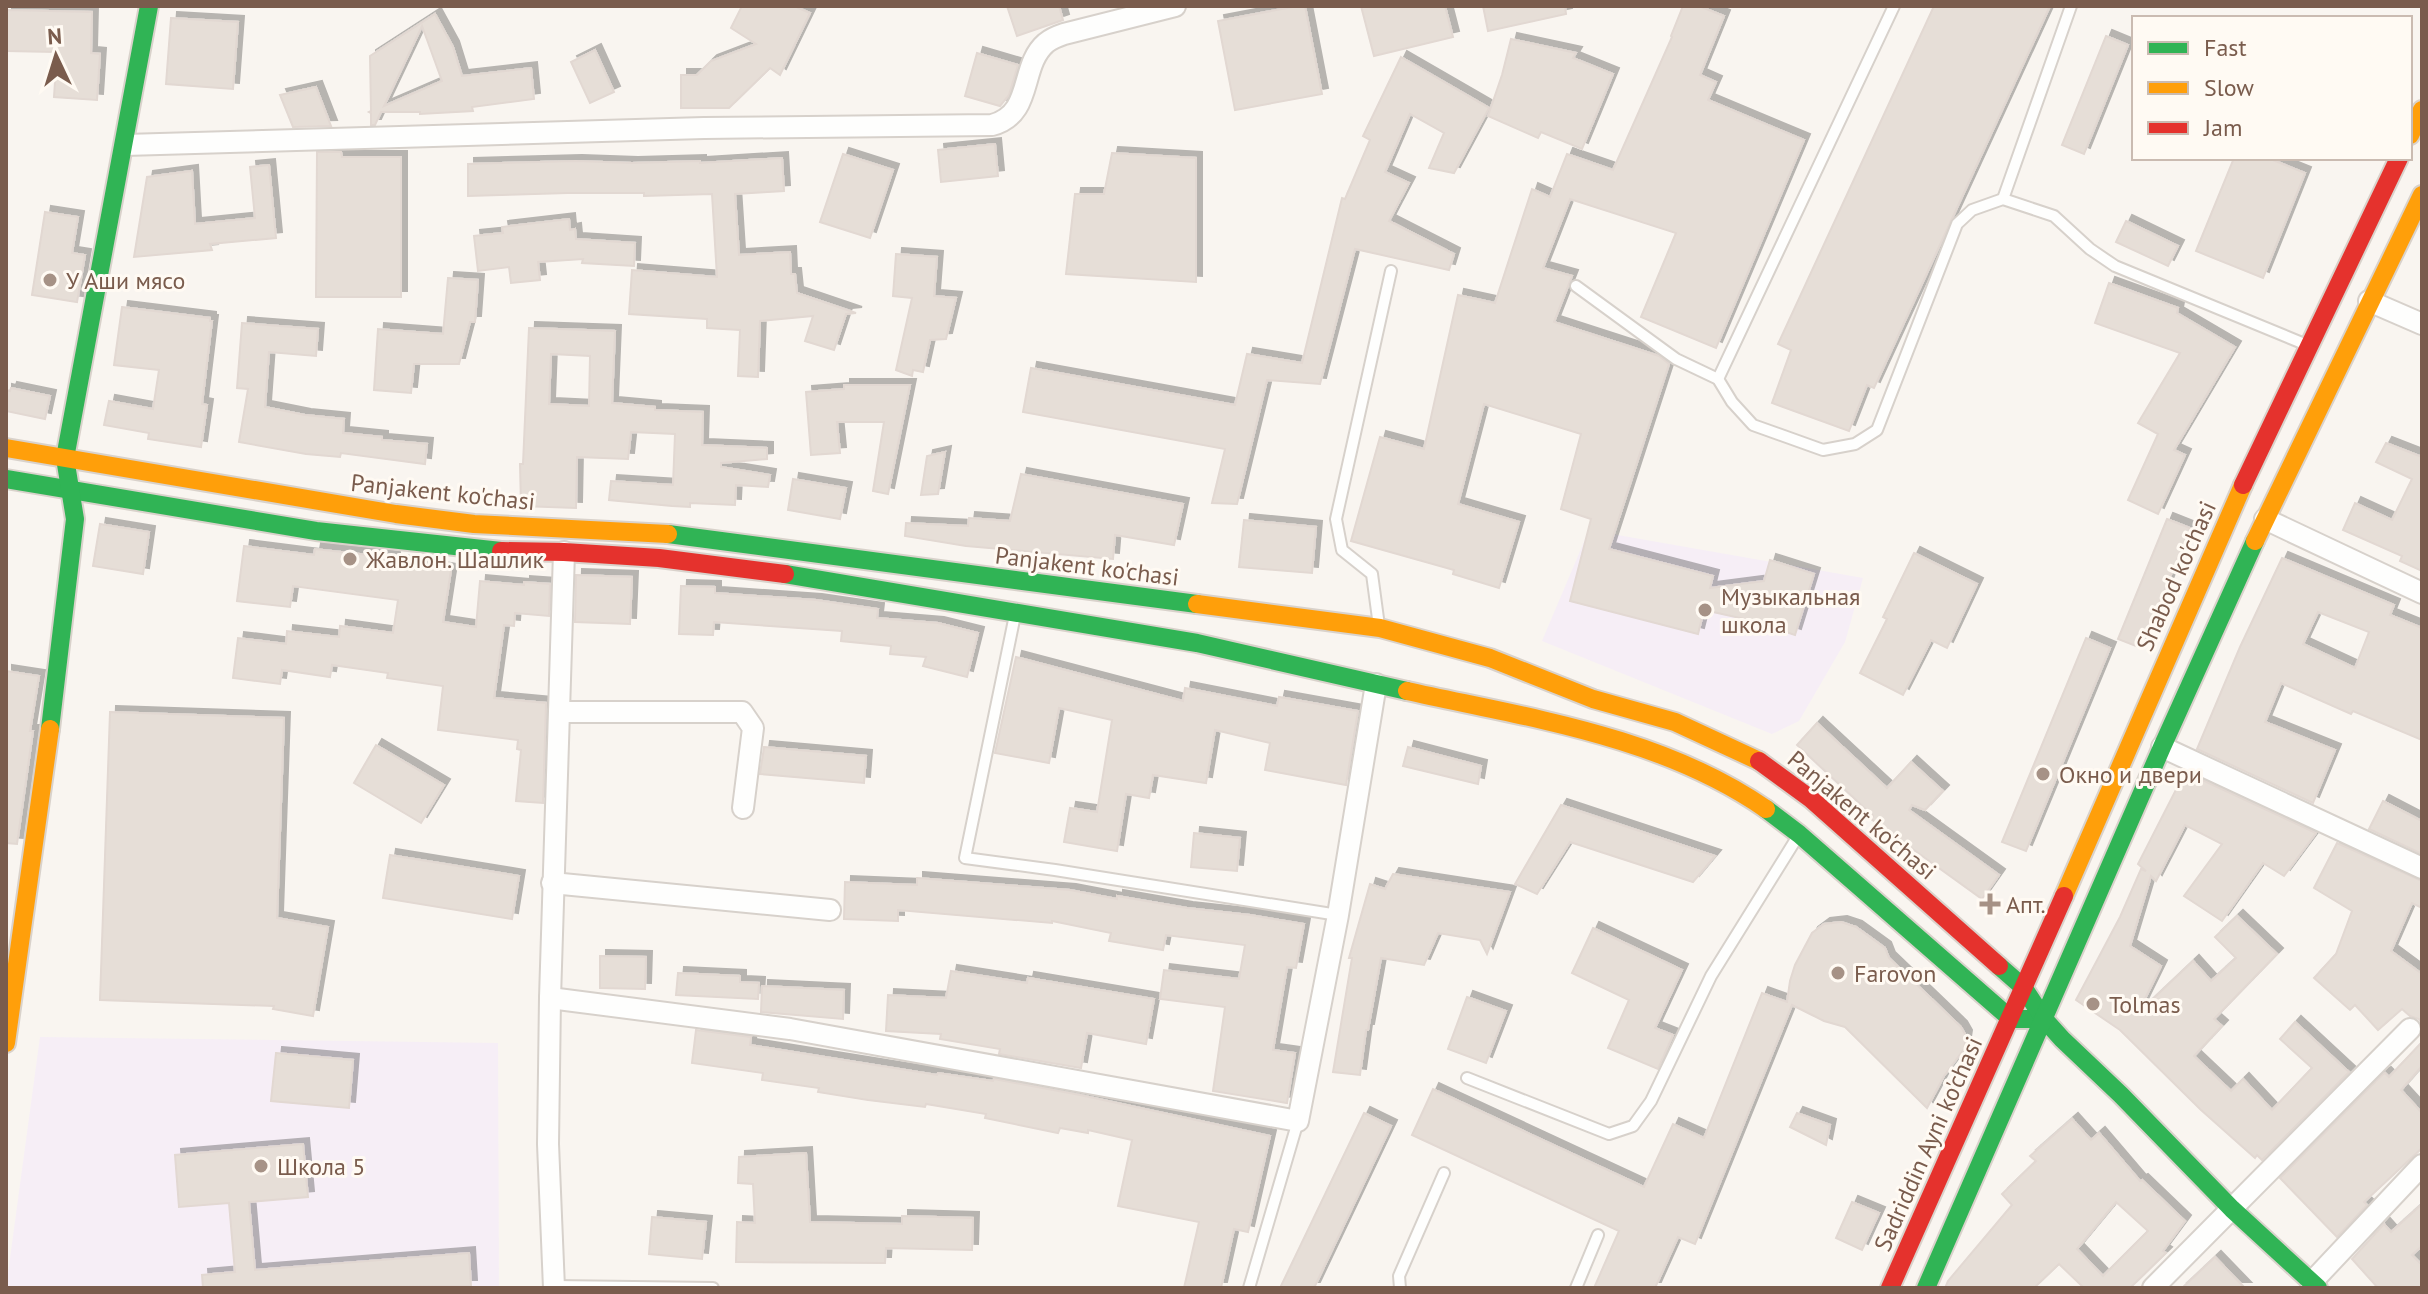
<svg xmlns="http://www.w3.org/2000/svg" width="2428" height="1294" font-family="'PT Sans',sans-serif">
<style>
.education{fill:#f6eef6}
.building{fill:#e6ded7;stroke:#e2d8d2;stroke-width:2;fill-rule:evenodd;filter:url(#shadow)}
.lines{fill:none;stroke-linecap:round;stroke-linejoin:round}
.lane-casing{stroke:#d7d1cb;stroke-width:14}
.street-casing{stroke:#d7d1cb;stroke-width:24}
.fast-casing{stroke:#d9d2cb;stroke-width:22}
.slow-casing{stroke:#d9d2cb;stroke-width:22}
.jam-casing{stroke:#d9d2cb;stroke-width:22}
.lane{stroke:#fefefd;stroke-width:10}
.street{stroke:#fefefd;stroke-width:20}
.fast{stroke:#30b455;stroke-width:18}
.slow{stroke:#ff9f0a;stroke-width:18}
.jam{stroke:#e5322d;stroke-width:18}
.poi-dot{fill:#a69286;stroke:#fffaf3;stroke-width:3}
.labels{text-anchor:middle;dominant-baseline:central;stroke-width:6;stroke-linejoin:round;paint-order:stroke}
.poi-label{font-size:24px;fill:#7a5c4d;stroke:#fffaf3;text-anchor:start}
.street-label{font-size:24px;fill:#7a5c4d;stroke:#fffaf3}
</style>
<defs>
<filter id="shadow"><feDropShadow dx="6" dy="-6" stdDeviation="0" flood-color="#0004"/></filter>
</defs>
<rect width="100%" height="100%" fill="#f9f5f0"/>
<g class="education">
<path d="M1589,530L1863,578L1845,642L1799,721L1772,734L1542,641Z"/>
<path d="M40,1037L498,1043L499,1288H6Z"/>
</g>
<g class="building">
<path d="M742,6H794L810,13L780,75L770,68L729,108H681V75H697L711,61L756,44L731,28Z"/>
<path d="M1007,6H1059L1063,20L1017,36Z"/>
<path d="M1298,6H1305L1322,94L1235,110L1218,21Z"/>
<path d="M1361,6H1445L1453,37L1374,56Z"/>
<path d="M1483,6H1565L1566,14L1488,31Z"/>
<path d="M1683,6H1699L1724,16L1700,75L1716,82L1708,100L1804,140L1716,348L1641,317L1676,233L1570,199L1543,268L1572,276L1554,322L1659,356L1669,364L1609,549L1713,576L1710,588L1764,581L1770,560L1814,574L1795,635L1749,620L1704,610L1698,634L1570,601L1591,519L1561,509L1581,434L1484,404L1458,504L1519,522L1499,588L1453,574L1454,570L1351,541L1380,437L1424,449L1458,295L1495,303L1532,189L1550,197L1567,154L1613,170L1672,37L1671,36Z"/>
<path d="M1934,6H2050L1874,388L1867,385L1849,431L1772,403L1791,350L1778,344Z"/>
<path d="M6,10L92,12L91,53L100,54L97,100L54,97L57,52L6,51Z"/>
<path d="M435,14L453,47L462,76L531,68L534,99L472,107L473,111L420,114V112H381L375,125H371V113L369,112L371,111L370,56ZM422,26L442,81L384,106Z"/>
<path d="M171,18L238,22L233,89L166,84Z"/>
<path d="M2106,36L2128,45L2084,154L2062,145Z"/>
<path d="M1511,39L1576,53L1573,58L1613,74L1582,149L1541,132L1538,138L1488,116L1502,75Z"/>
<path d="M595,50L614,92L590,103L571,62Z"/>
<path d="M977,53L1018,65L1009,95L1000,106L965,96Z"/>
<path d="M1401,57L1489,108L1454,173L1429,168L1444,133L1410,114L1385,172L1409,183L1389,221L1454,254L1449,270L1355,249L1320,384L1267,380L1237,504L1212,503L1225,449L1023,412L1031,368L1235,405L1247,354L1302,363L1342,198L1345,199L1370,140L1363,136Z"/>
<path d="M316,87L331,126L293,127L280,95Z"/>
<path d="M995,144L998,176L941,182L938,150Z"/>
<path d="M317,152H341L342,157H401V297H316Z"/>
<path d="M1112,153L1196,158V282L1066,274L1075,194H1104Z"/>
<path d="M843,154L893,170L870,238L820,222Z"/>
<path d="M782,158L784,191L735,194L739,255L790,252L791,274H795L797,293L856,313L846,314L834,350L805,341L813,316L760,321L758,377L738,376L740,330L707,328V319L629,314L632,270L717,277L712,194L644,196V193H568L468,196V164L576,161L632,163L700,161V163Z"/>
<path d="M2234,158H2268L2305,173L2263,278L2196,251Z"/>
<path d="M269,165L276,238L210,244L212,250L134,257L147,177L192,171L195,224L255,218L250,167Z"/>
<path d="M45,212L78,217L72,253L85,255L77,302L32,295Z"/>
<path d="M569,219L570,230L575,229L576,239L635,243L634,266L582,263L583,259L538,262L540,280L511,283L509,267L478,271L474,236L503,233L502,227Z"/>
<path d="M2126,221L2178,246L2168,266L2116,242Z"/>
<path d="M896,254L937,257L934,296L956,298L946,339L930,340L923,372L913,370L912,376L896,370L912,298L893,296Z"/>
<path d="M448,278L478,280L475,322H470L459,364H414L411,393L374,390L378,329L443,334Z"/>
<path d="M2109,283L2178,308L2177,313L2235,347L2174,450L2185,455L2158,514L2128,500L2158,434L2138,423L2180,353L2095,323Z"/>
<path d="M122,307L210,318V321H212L202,404L207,405L201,447L148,439L149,433L104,425L109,401L153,409L159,370L114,365Z"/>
<path d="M242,323L318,329L316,356L269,352L265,407L305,415L344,419L343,433L382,437V440L427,444L425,464L341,453L340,457L306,454L239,442L248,389L237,388Z"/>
<path d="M529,328L615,331L612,403L655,407V410L703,412L702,445L767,448V459L721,463V467L770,475L768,487L736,485L735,505L690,503V507L672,506L609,500L611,481L673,485L675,434L631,432L628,459L577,457L576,508L521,506L520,464H523ZM551,354L590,356L589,406L549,404Z"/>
<path d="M844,385H910L888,494L873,491L884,422H837L840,453L811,455L806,392L844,389Z"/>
<path d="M11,388L50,396L45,419L6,411V390L10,391Z"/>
<path d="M2386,443L2422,457V571L2400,561L2402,556L2343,530L2355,503L2392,520L2412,479L2376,462Z"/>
<path d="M945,452L938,494L921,495L927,456Z"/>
<path d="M1021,474L1183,504L1174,545L1115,535L1113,559L966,546L905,536L906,523L968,526L969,518L1010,521Z"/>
<path d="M793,479L846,488L840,519L788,510Z"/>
<path d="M2167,519L2190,528L2141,648L2118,639Z"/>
<path d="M1244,520L1316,527L1312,573L1239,567Z"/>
<path d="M100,524L149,532L143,574L93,566Z"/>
<path d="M244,546L314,555L315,549L387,557L394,558V560L451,570L443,622L476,627L480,581L524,585V582L550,584L549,616L515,613L514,626L504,625L494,698L546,703L543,803L516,801L521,750L517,749L518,740L438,730L443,686L387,678L388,673L332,665L330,677L282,670L280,684L233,678L238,638L286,644L287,631L339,637L340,626L393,633L398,600L293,586L290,607L237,601Z"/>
<path d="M1914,553L1977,584L1947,648L1931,640L1903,695L1860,673L1887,619L1883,617Z"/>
<path d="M2282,558L2394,605L2390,615L2422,628V740L2353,711L2351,714L2281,683L2265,722L2335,750L2313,803L2197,749L2240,647ZM2318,612L2369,632L2355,668L2303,644Z"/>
<path d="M576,575L632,577L630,624L575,622Z"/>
<path d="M681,586L715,587V593L816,600L878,609L877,618L938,623L978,633L967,677L923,666L926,657L890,654L891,646L841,641L842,631L714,622L713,635L679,634Z"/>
<path d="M2086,638L2110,648L2026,851L2002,842Z"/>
<path d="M1016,657L1183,701L1185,688L1277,706L1279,697L1358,711L1346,785L1265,770L1270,743L1215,730L1206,783L1153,775L1149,798L1126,794L1117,851L1064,842L1070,808L1097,812L1112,720L1059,708L1049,763L995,753Z"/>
<path d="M6,671L39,676L30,731H33L17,844L6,843Z"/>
<path d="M110,712L284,718L277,918L328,927L313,1016L273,1009L274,1006L100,1000Z"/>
<path d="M1817,723L1887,788L1911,762L1943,791L1925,810L1912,805L1909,810L1999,875L1982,899L1871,819L1873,816L1797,745Z"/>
<path d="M376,745L444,785L421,823L354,783Z"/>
<path d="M764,747L866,756L864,783L760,774Z"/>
<path d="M1408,747L1481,766L1478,784L1403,766Z"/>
<path d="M2185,772L2316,833L2284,876L2263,863L2222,921L2184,896L2222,844L2185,825L2156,881L2151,876L2130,946L2161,966L2138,1013L2193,961L2211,981L2236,958L2215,937L2237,916L2277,954L2214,1019L2222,1026L2194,1056L2231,1091L2243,1079L2272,1110L2312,1068L2280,1039L2295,1022L2349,1072L2262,1160L2257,1155L2255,1158L2201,1110L2120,1030L2076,1000L2120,917L2141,869L2146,871L2138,864Z"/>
<path d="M2383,801L2422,821V854L2369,829Z"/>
<path d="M1561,805L1715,856L1693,882L1570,842L1537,894L1515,884Z"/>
<path d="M1194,833L1240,838L1237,871L1191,867Z"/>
<path d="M2337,843L2422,881V908L2412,903L2391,951L2422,974V1024L2419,1019L2410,1016L2402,1009L2378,1030L2355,1005L2350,1010L2314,978L2336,954L2352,911L2314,888Z"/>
<path d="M390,855L519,876L512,919L383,898Z"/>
<path d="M1393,874L1510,892L1487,954L1480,940L1438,933L1424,965L1381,958L1368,1030H1366L1360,1075L1333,1072L1352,958H1349L1370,884L1385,889Z"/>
<path d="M917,878L1070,890L1117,899V896L1187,908L1250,915L1304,924L1296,968L1287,967L1273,1050L1295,1053L1287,1103L1213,1091L1225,1007L1160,999L1164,970L1239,979L1245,945L1166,935L1163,950L1109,941L1111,933L1052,921V923L898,910V921L844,919L845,882L917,885Z"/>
<path d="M1841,922L1856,927L1885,948L1889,958L1961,1027L1966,1036L1964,1049L1944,1076L1927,1108L1845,1027L1824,1021L1792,1005L1695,1244L1678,1237L1655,1288H1594L1619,1231L1412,1135L1433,1089L1644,1187L1673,1124L1704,1138L1762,993L1787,1002L1790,981L1795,965L1812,933L1824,924Z"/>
<path d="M1593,928L1682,970L1655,1028L1673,1035L1658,1069L1608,1048L1629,1000L1572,973Z"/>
<path d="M600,956L646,957L645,989L600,988Z"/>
<path d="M951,971L1027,983L1028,978L1154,999L1146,1044L1087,1033L1081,1068L999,1054L1000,1049L940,1039L941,1034L886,1031L888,995L946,998Z"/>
<path d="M678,973L740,976V982L759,983L758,999L676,995Z"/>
<path d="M762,986L844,990L843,1019L761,1012Z"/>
<path d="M1467,997L1506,1011L1486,1063L1448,1049Z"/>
<path d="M696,1030L751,1037L750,1045L937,1075L938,1073L993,1081L994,1079L1080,1095L1270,1136L1248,1232L1234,1229L1221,1288H1184L1199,1222L1118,1206L1132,1140L1088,1130V1133L1060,1128L1058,1133L985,1118L986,1114L926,1104L925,1107L868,1100L818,1092L819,1088L762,1080L763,1073L692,1063Z"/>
<path d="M2422,1042V1066L2401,1090L2422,1113V1148L2364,1202L2367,1205L2337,1237L2280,1178L2383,1074L2385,1073L2389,1077Z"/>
<path d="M276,1053L353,1060L349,1108L271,1101Z"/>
<path d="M1364,1113L1391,1126L1314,1288H1280Z"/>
<path d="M1797,1113L1830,1125L1826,1145L1790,1127Z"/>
<path d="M2072,1119L2091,1140L2099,1133L2140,1181L2142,1180L2185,1221L2163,1251L2166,1253L2130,1288H2084L2059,1264L2034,1288H1945L1948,1281L2012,1205L2002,1194L2036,1161L2030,1156ZM2116,1202L2148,1231L2103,1276L2077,1249Z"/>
<path d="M303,1144L308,1197L249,1202L255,1270L469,1253L471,1286L203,1288L202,1275L235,1272L229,1203L179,1207L175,1155Z"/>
<path d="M806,1153L810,1222L902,1224V1216L973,1218L972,1250L886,1248L885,1263L736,1262L737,1222L755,1223L753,1184L738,1183L739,1157Z"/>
<path d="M1852,1202L1879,1213L1862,1250L1836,1238Z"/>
<path d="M2422,1204V1246L2412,1255L2422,1265V1288H2378L2352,1259L2384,1224L2391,1232Z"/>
<path d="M652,1217L706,1222L702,1259L649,1254Z"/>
<path d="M2215,1257L2245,1288H2182Z"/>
</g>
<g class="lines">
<g class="lane-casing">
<g id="lane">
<path d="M2003,199L2071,6"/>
<path d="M1576,286L1676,359L1718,379L1732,402L1753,425L1823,450L1855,444L1877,430L1957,224L1972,210L2003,199L2054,216L2090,249L2115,266L2307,345"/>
<path d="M1718,379L1894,6"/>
<path d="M1015,615L965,858L1055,870L1338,915"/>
<path d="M1379,626L1372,574L1342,550L1336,519L1391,271"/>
<path d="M1467,1078L1609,1134L1633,1126L1651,1101L1711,976L1798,836"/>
<path d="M554,1286L713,1288"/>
<path d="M1249,1288L1298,1121"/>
<path d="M1400,1288L1399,1276L1444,1173"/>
<path d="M1576,1288L1598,1235"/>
</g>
</g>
<g class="street-casing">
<g id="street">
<path d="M125,145L704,128L992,125C1034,114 1019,66 1046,43C1051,39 1058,36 1064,34L1175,6"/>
<path d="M2369,301L2422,324"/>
<path d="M2265,519L2422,593"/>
<path d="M559,712H742L753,728L743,808"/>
<path d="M2162,747L2422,868"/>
<path d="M552,883L830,910"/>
<path d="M550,998L790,1029L1298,1121L1338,915L1376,684"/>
<path d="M2311,1283L2422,1165"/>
<path d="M554,1288L548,1144L550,998L564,552"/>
<path d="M2153,1288L2410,1029"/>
</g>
</g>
<g class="fast-casing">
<g id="fast">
<path d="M6,479L316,531L501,551"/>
<path d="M668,534L1197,604"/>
<path d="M785,574L1197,643L1407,691"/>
<path d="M50,729L75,519L65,458L149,6"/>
<path d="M1766,809L1799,834L2011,1019H2044"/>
<path d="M1999,966L2023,987L2044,1019L2062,1039L2121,1095L2232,1209L2318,1288"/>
<path d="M1926,1288L2162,747L2255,541"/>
</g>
</g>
<g class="slow-casing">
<g id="slow">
<path d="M2410,135L2422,110"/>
<path d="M6,448L396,514L474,524L668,534"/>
<path d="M2255,541L2422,195"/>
<path d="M1197,604L1380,628L1490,658L1593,699L1675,722L1759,761"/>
<path d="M1407,691C1529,718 1661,736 1766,809"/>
<path d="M2064,896L2243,485"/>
<path d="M6,1043L50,729"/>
</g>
</g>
<g class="jam-casing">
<g id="jam">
<path d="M2243,485L2399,158"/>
<path d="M501,551L564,552L659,558L785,574"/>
<path d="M1759,761L1811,799L1999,966"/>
<path d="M1890,1288L2064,896"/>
</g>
</g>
<use href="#lane" class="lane"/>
<use href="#street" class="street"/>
<use href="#fast" class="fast"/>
<use href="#slow" class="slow"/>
<use href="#jam" class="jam"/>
</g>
<g class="poi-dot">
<circle cx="50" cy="280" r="8"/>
<circle cx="350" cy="559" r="8"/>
<circle cx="1705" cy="610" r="8"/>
<circle cx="2043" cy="774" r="8"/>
<path d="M1986 892h8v8h8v8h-8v8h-8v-8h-8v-8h8z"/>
<circle cx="1838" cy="973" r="8"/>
<circle cx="2093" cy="1004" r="8"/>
<circle cx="261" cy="1166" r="8"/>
</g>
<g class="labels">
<g class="poi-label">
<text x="66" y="280">У Аши мясо</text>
<text x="366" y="559">Жавлон. Шашлик</text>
<text x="1721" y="596">Музыкальная<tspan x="1721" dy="28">школа</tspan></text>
<text x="2059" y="774">Окно и двери</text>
<text x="2006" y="904">Апт.</text>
<text x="1854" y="973">Farovon</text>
<text x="2109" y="1004">Tolmas</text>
<text x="277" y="1166">Школа 5</text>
</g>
<g class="street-label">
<text transform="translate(443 492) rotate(6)">Panjakent ko'chasi</text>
<text transform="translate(1087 566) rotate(7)">Panjakent ko'chasi</text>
<text transform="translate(2176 576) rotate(-66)">Shabod ko'chasi</text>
<text transform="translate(1862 815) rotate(40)">Panjakent ko'chasi</text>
<text transform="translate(1928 1144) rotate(-66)">Sadriddin Ayni ko'chasi</text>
</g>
</g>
<rect width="2428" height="1294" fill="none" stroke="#7a5c4d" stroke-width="16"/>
<rect x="2132" y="16" width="280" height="144" fill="#fffaf3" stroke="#cabbb1" stroke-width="2"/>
<rect x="2148" y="42" width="40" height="12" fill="#30b455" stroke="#cabbb1" stroke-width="2"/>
<text x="2204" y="56" font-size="24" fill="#7a5c4d">Fast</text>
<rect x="2148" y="82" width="40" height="12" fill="#ff9f0a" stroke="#cabbb1" stroke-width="2"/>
<text x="2204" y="96" font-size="24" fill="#7a5c4d">Slow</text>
<rect x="2148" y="122" width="40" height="12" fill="#e5322d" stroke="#cabbb1" stroke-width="2"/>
<text x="2204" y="136" font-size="24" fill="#7a5c4d">Jam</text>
<g transform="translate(56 56) rotate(356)" stroke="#fffaf3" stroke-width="6" paint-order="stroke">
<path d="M0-6L14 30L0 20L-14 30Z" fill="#7a5c4d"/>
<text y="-12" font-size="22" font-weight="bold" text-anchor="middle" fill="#7a5c4d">N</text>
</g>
</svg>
